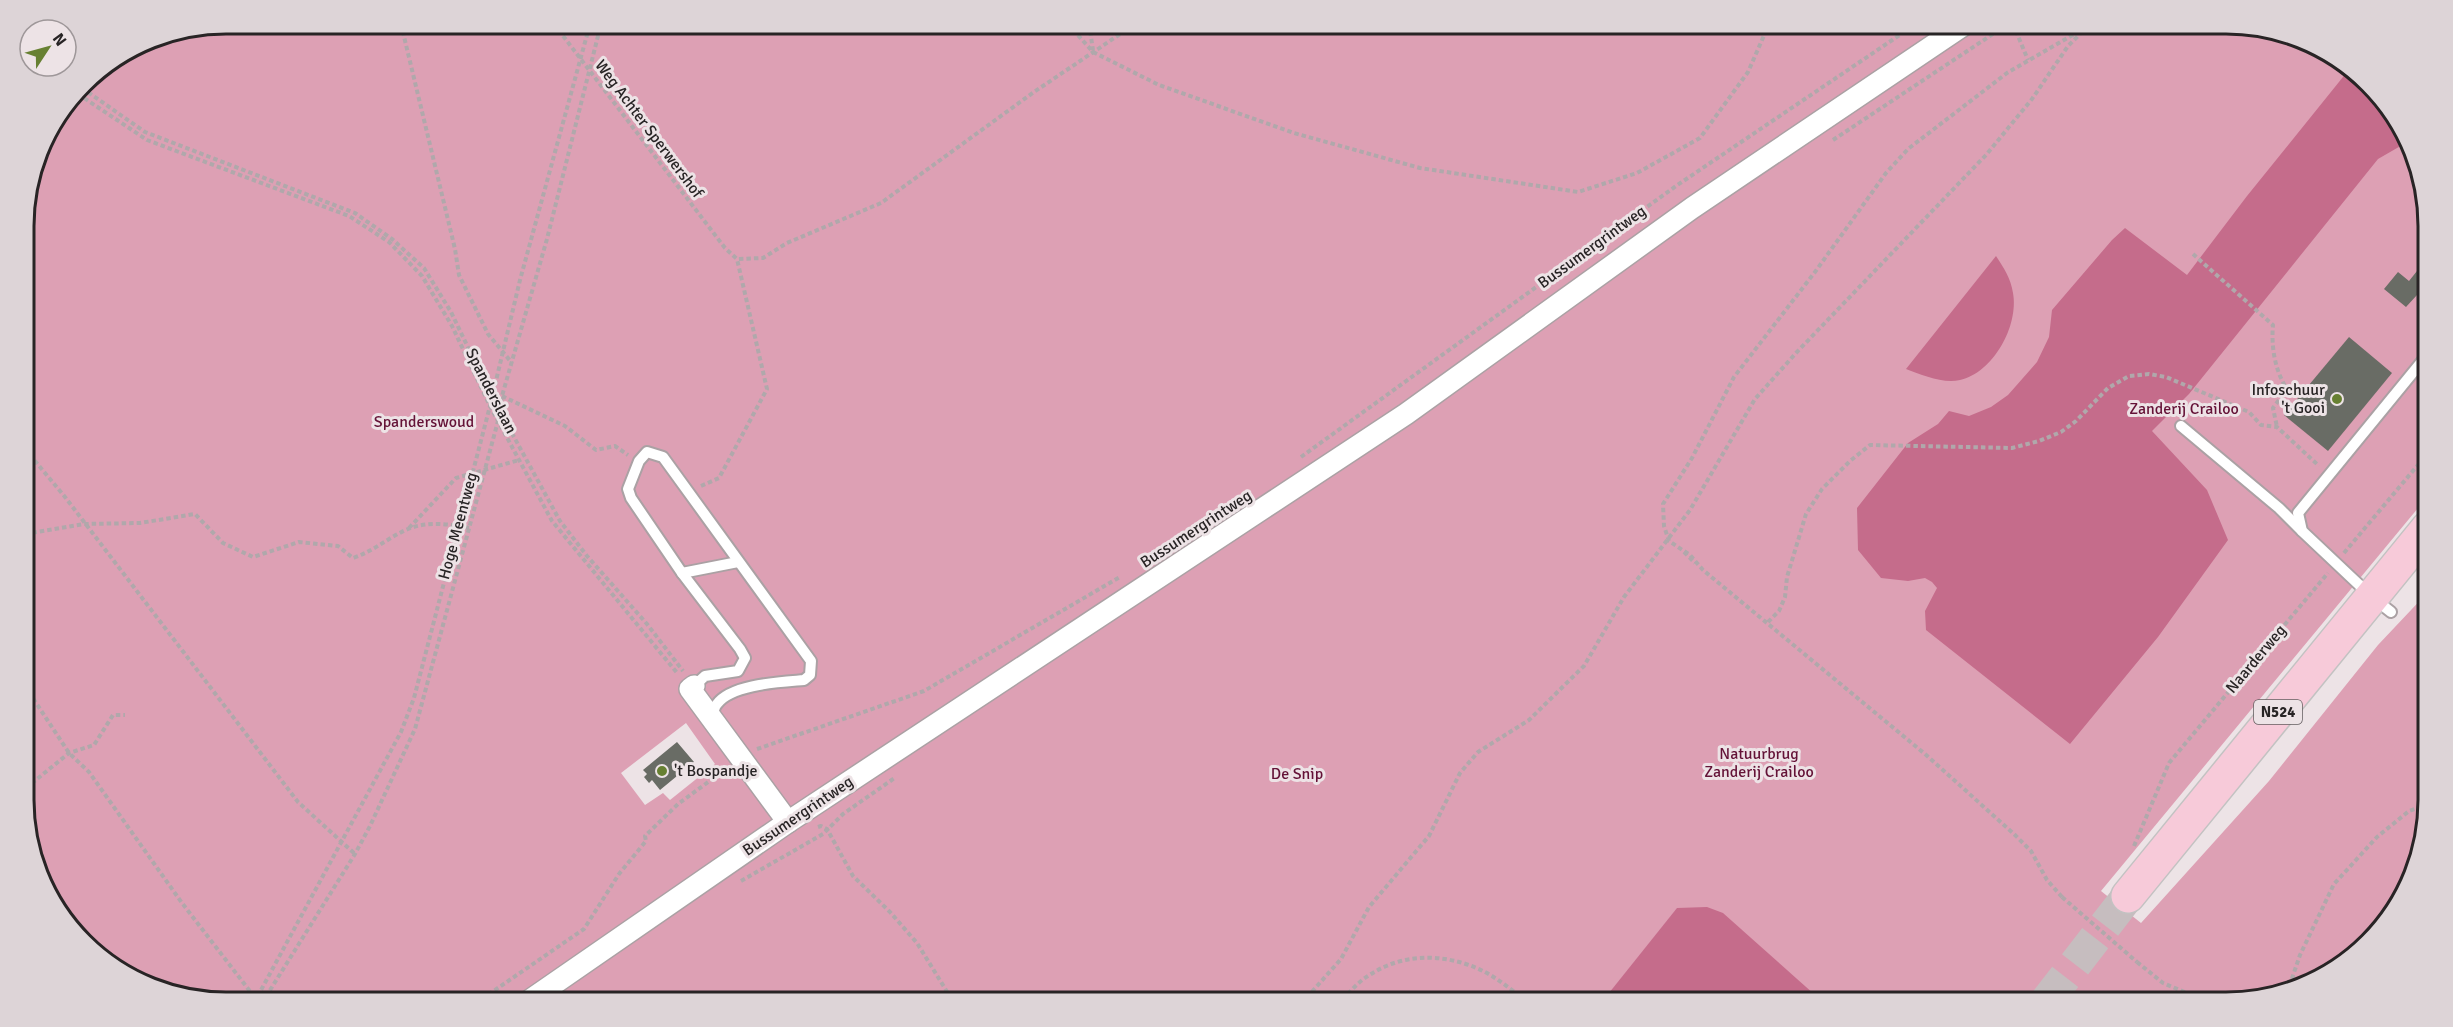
<svg xmlns="http://www.w3.org/2000/svg" width="2453" height="1027" font-family="Signika,sans-serif">
<style>
.green{fill:#dda0b4;fill-rule:evenodd}
.water{fill:#c56c8b}
.building{fill:#696c65}
.lines{fill:none;stroke-linecap:round;stroke-linejoin:round}
.primary-tunnel{stroke:#c6bdbf;stroke-width:33;stroke-dasharray:33 16;stroke-linecap:butt}
.service-casing{stroke:#aba1a4;stroke-width:14}
.minor-casing{stroke:#aba1a4;stroke-width:24}
.primary-casing{stroke:#c3c2c2;stroke-width:36}
.path{stroke:#b0a8ab;stroke-width:4;stroke-dasharray:4.5 3;stroke-linecap:butt}
.service{stroke:#fff;stroke-width:10}
.minor{stroke:#fff;stroke-width:21}
.primary{stroke:#f7cad9;stroke-width:33}
.path-bridge{stroke:#b0a8ab;stroke-width:4;stroke-dasharray:4.5 3;stroke-linecap:butt}
.poi-dot{fill:#678032;stroke:#ede3e6;stroke-width:2}
.labels{text-anchor:middle;dominant-baseline:central;stroke-width:6;stroke-linejoin:round;paint-order:stroke}
.shield{fill:#ede3e6;stroke:#635d5f;stroke-width:1.5}
.shield-label{font-size:15px;font-weight:bold;fill:#282425}
.street-label{font-size:16px;fill:#282425;stroke:#ede3e6}
.poi-label{font-size:16px;fill:#282425;stroke:#ede3e6;text-anchor:end}
.park-label{font-size:16px;fill:#641237;stroke:#ede3e6}
.rim{fill:none;stroke:#282425;stroke-width:3}
</style>
<rect width="100%" height="100%" fill="#ede3e6"/>
<path class="green" d="M226,24H2227L2304,39L2387,103L2427,200L2428,496L2101,891L2141,923L2269,781L2378,645L2428,592L2429,801L2414,878L2350,961L2292,992L2240,1003H226L149,988L66,924L26,828L24,213L45,136L93,74L149,39ZM686,723L715,764L670,800L663,793L645,805L621,773Z"/>
<g class="water">
<path d="M2347,72L2387,103L2404,144L2378,159L2189,394L2152,431L2207,490L2228,540L2158,637L2070,744L1926,630L1925,611L1937,588L1932,582L1925,578L1908,581L1881,578L1858,550L1857,508L1908,443L1938,424L1949,411L1969,416L1991,407L2008,395L2037,362L2049,337L2052,310L2112,240L2125,228L2187,275L2247,196Z"/>
<path d="M1996,256C2004,268 2011,279 2013,293C2019,326 1993,373 1960,380C1943,384 1922,375 1906,369Z"/>
<path d="M1707,907L1723,913L1824,1003H1601L1677,908Z"/>
</g>
<g class="building">
<path d="M2417,271L2428,280V288L2420,297L2417,295L2406,307L2384,289L2398,272L2409,281Z"/>
<path d="M2349,337L2392,373L2328,451L2284,415Z"/>
<path d="M677,742L694,762L660,790L652,780L649,783L644,777L647,774L643,770Z"/>
</g>
<g class="lines">
<path class="primary-tunnel" d="M2045,1003L2128,896"/>
<g class="service-casing">
<g id="service">
<path d="M2181,426L2279,508L2302,531"/>
<path d="M682,573L738,562"/>
<path d="M2391,612L2372,597L2302,531L2298,513L2428,354"/>
<path d="M694,686L705,676L738,671L745,658L740,649L682,573L631,498L628,489L639,461L647,452L663,457L811,661L810,675L804,680C782,682 731,684 717,704C714,707 713,714 712,718"/>
</g>
</g>
<g class="minor-casing">
<g id="minor">
<path d="M694,686L690,689L788,822"/>
<path d="M526,1003L788,822L1406,414L1692,208L1965,24"/>
</g>
</g>
<g class="primary-casing">
<path id="primary" d="M2128,896L2428,528"/>
</g>
<g class="path">
<path d="M401,24L455,249L459,275L488,334L512,363"/>
<path d="M554,24L725,248L737,259L763,258L787,243L881,203L1034,92L1135,24"/>
<path d="M1068,24L1093,52L1159,85L1294,133L1420,168L1578,192L1637,173L1700,138L1748,72L1769,24"/>
<path d="M1089,24L1093,50"/>
<path d="M2013,24L2028,60"/>
<path d="M82,88L145,132L355,213L392,239L424,268L451,312L491,395L560,521L587,556L647,624L683,671"/>
<path d="M78,94L147,140L349,216L389,242L422,276L452,326L490,406L552,521L678,674"/>
<path d="M1833,140L2008,24"/>
<path d="M2193,254L2273,325C2271,347 2275,371 2287,389L2273,408L2277,427"/>
<path d="M502,396L565,426L596,450L615,446L628,455"/>
<path d="M25,449L65,497L298,802L355,854"/>
<path d="M1301,457L1676,186L1916,24"/>
<path d="M701,486L719,478L767,389L737,259"/>
<path d="M409,528L456,478L519,460"/>
<path d="M25,534L84,524L140,523L195,514L223,543L253,557L299,542L338,546L353,558C374,551 389,537 408,529C427,521 450,524 469,528"/>
<path d="M1684,552L1695,563"/>
<path d="M2344,553L2428,453"/>
<path d="M1768,622L1779,611L1785,597L1787,577L1806,514L1822,489L1850,461L1870,445L2012,448L2039,441L2061,432L2076,421L2108,388L2129,376L2149,374L2166,377L2249,412L2261,425L2277,427L2319,466"/>
<path d="M25,686L69,753L89,772L182,903L259,1003"/>
<path d="M757,749L924,691L1120,577"/>
<path d="M26,788L69,753L94,745L113,715H125"/>
<path d="M818,827L821,826L827,829L853,876L890,912L917,943L954,1003"/>
<path d="M2134,846L2169,763L2328,573"/>
<path d="M741,881L823,834L843,814L896,777"/>
<path d="M2062,897L2047,880L2031,851L2014,834L1925,754L1703,570L1690,555L1669,541L1664,526L1663,504L1692,458L1734,377L1815,272L1886,173L1908,149L2007,73L2078,32"/>
<path d="M2137,962L2163,983L2194,996L2224,1003"/>
<path d="M2287,993L2300,955L2334,884L2377,837L2409,811L2429,804"/>
<path d="M254,1003L401,732L414,698L490,406L520,280L590,24"/>
<path d="M262,1003L355,854L370,826L415,729L498,421L502,396L547,239L601,24"/>
<path d="M476,1003L584,929L619,874L646,841L645,836L678,804L726,769"/>
<path d="M1302,1003L1341,959L1369,907L1429,836L1460,773L1478,752L1529,720L1584,666L1624,597L1690,510L1755,399L1796,353L1986,155L2032,99L2068,46L2090,24"/>
<path d="M1336,1003C1348,996 1356,983 1368,976C1403,952 1446,953 1483,971C1499,979 1514,992 1529,1003"/>
</g>
<use href="#service" class="service"/>
<use href="#minor" class="minor"/>
<use href="#primary" class="primary"/>
<path class="path-bridge" d="M2062,897L2137,962"/>
</g>
<g class="poi-dot">
<circle cx="2337" cy="399" r="6"/>
<circle cx="662" cy="771" r="6"/>
</g>
<g class="labels">
<rect class="shield" x="2254" y="700" width="48" height="24" rx="4.5"/>
<g class="shield-label">
<text x="2278" y="712">N524</text>
</g>
<g class="street-label">
<text transform="translate(649 129) rotate(53)">Weg Achter Sperwershof</text>
<text transform="translate(1592 247) rotate(-36)">Bussumergrintweg</text>
<text transform="translate(491 391) rotate(63)">Spanderslaan</text>
<text transform="translate(458 526) rotate(-75)">Hoge Meentweg</text>
<text transform="translate(1196 529) rotate(-33)">Bussumergrintweg</text>
<text transform="translate(2256 659) rotate(-50)">Naarderweg</text>
<text transform="translate(798 816) rotate(-34)">Bussumergrintweg</text>
</g>
<g class="poi-label">
<text x="2325" y="390">Infoschuur<tspan x="2325" dy="18">'t Gooi</tspan></text>
<text x="674" y="771" text-anchor="start">'t Bospandje</text>
</g>
<g class="park-label">
<text x="2184" y="409">Zanderij Crailoo</text>
<text x="424" y="422">Spanderswoud</text>
<text x="1759" y="754">Natuurbrug<tspan x="1759" dy="18">Zanderij Crailoo</tspan></text>
<text x="1297" y="774">De Snip</text>
</g>
</g>
<path d="M0 0H2453V1027H0ZM226 34H2226A192 192 0 0 1 2418 226V800A192 192 0 0 1 2226 992H226A192 192 0 0 1 34 800V226A192 192 0 0 1 226 34Z" fill="#ddd4d7" fill-rule="evenodd"/>
<path class="rim" d="M226 34H2226A192 192 0 0 1 2418 226V800A192 192 0 0 1 2226 992H226A192 192 0 0 1 34 800V226A192 192 0 0 1 226 34Z"/>
<g transform="translate(48 48) rotate(54)"><circle r="28" fill="#ede3e6" stroke="#9e9799" stroke-width="1.5"/>
<path d="M0-4.5L10 22L0 15L-10 22Z" fill="#678032"/>
<text y="-9" font-size="16" font-weight="bold" text-anchor="middle" fill="#282425">N</text>
</g>
</svg>
